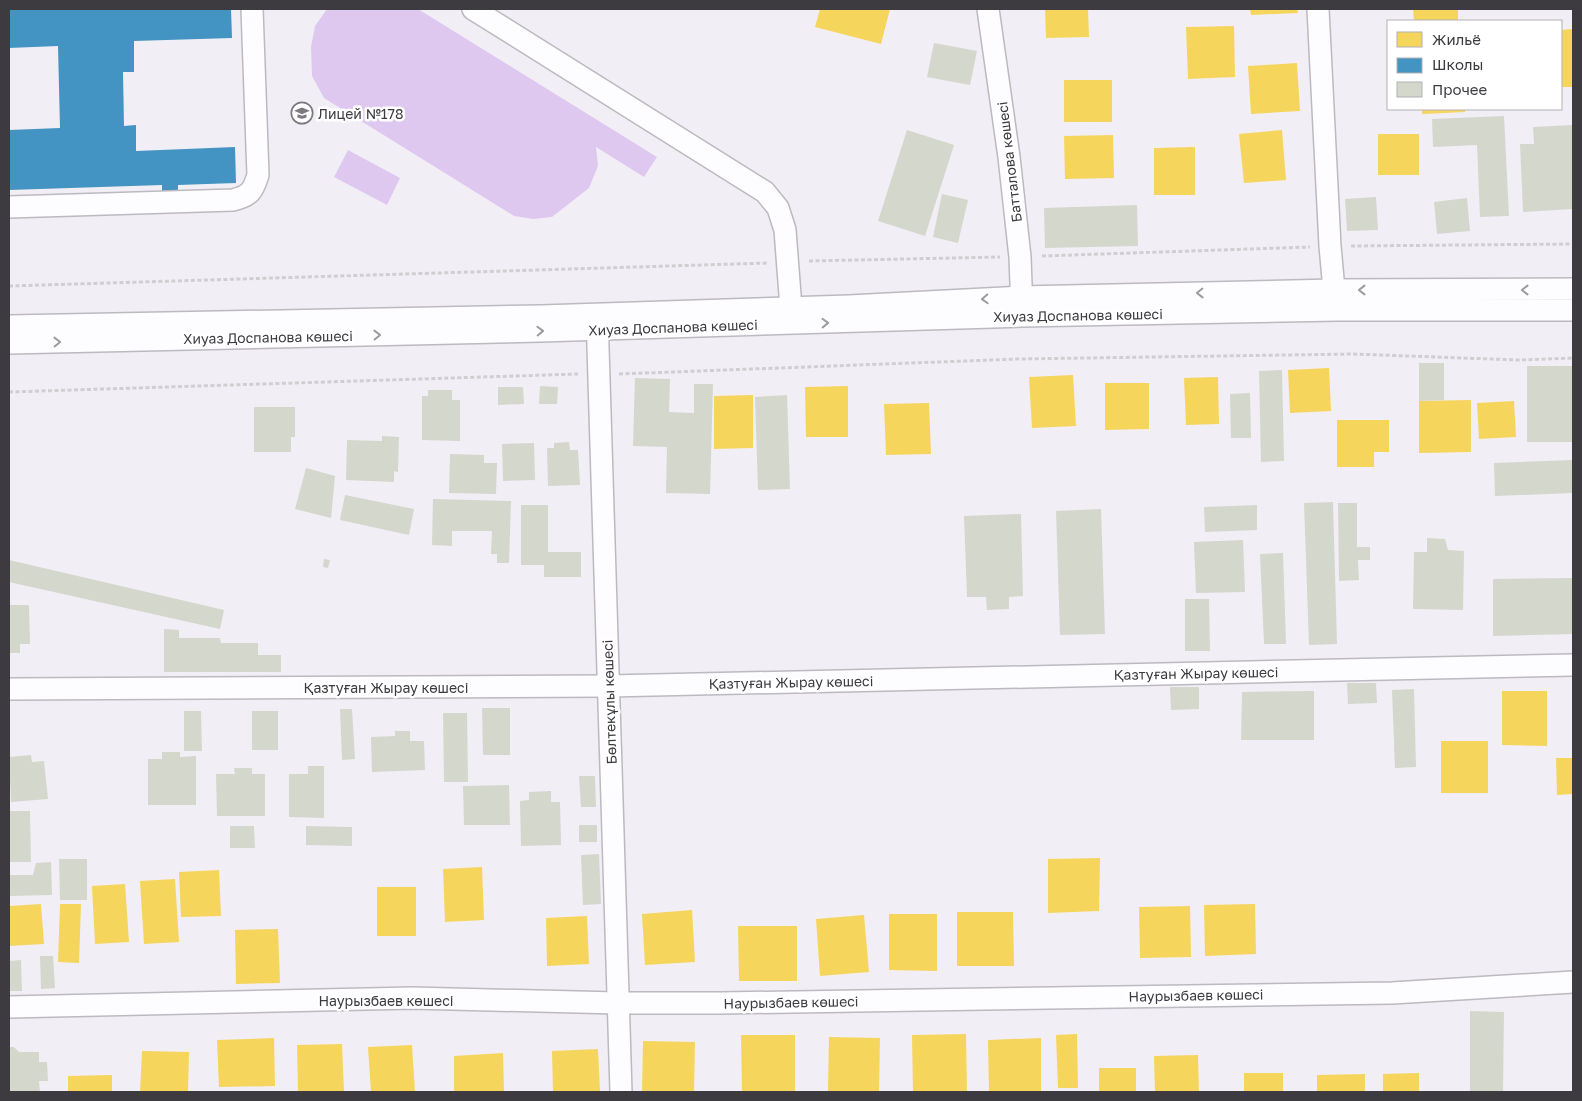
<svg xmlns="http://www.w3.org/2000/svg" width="1582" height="1101" font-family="'Golos Text',sans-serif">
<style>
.green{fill:#dfc8f0}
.homes{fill:#f6d55c}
.schools{fill:#4393c3}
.building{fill:#d4d7cc}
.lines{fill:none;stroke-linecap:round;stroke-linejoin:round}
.minor-casing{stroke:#bcb9c0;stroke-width:24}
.path{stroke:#cfcfd1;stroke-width:3;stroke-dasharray:4 2.5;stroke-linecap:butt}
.minor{stroke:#fdfcfe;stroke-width:21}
.oneway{stroke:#9d9b9f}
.labels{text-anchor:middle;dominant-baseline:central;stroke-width:5;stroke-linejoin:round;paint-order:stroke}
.poi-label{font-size:14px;fill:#3d3a40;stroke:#fff;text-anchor:start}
.street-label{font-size:14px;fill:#3d3a40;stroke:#fff}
</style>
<rect width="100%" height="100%" fill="#f2eef6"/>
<g class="green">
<path d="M327,9H418L657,157L644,177L596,147L598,166L589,188L552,217L533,219L514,216L324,98L312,76L311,47L315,26Z"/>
<path d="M348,150L400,178L387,205L334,177Z"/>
</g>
<g class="homes">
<path d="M820,9H890L881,44L815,27Z"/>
<path d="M1045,9H1088L1089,37L1046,38Z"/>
<path d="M1250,9H1297L1298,13L1251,15Z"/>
<path d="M1413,9H1458V21H1414Z"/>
<path d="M1234,26L1235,77L1188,79L1186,27Z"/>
<path d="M1573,29V87H1561V30Z"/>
<path d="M1297,63L1300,111L1251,114L1248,66Z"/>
<rect x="1064" y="80" width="48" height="42"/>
<path d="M1422,109H1465V112L1422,114Z"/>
<path d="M1282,130L1286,180L1244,183L1239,134Z"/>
<rect x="1378" y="134" width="41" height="41"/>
<path d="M1113,135L1114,178L1065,179L1064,136Z"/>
<path d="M1195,147V195H1154V148Z"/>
<path d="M1329,368L1331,411L1290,413L1288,370Z"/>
<path d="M1073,375L1076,426L1032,428L1029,377Z"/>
<path d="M1218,377L1219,424L1186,425L1184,378Z"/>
<path d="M1105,383H1149V429L1105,430Z"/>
<path d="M848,386V437H806L805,387Z"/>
<path d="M753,395V448L714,449V396Z"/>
<path d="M1471,400V452L1419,453V401Z"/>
<path d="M1514,401L1516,437L1479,439L1477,403Z"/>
<path d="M929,403L931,454L886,455L884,404Z"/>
<path d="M1337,420H1389V452H1374V467H1337Z"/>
<path d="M1502,691H1547V746L1502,745Z"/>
<rect x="1441" y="741" width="47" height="52"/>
<path d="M1556,758H1573V794L1557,795Z"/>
<path d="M1100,858L1099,911L1048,913V859Z"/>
<path d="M482,867L484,920L445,922L443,869Z"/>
<path d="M219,870L221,916L181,917L179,872Z"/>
<path d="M175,879L179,942L144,944L140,881Z"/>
<path d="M125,884L129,942L95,944L92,886Z"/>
<rect x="377" y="887" width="39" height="49"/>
<path d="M41,904L44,944L9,946V906Z"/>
<path d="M60,904H81L79,963L58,962Z"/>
<path d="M1255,904L1256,954L1205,956L1204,905Z"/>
<path d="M1190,906L1191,957L1140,958L1139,907Z"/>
<path d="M692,910L695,962L645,965L642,914Z"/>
<path d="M957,912H1013L1014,966H957Z"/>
<path d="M889,914H937V971L889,970Z"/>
<path d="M864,915L869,972L820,976L816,919Z"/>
<path d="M587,916L589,964L547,966L546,918Z"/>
<path d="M738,926H797V981H739Z"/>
<path d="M278,929L280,983L236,984L235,930Z"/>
<path d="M966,1034L967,1092H913L912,1035Z"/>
<path d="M1077,1034L1078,1088H1058L1056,1035Z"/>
<path d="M741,1035H795V1092H742Z"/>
<path d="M829,1037L880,1038L879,1091H828Z"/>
<path d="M274,1038L275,1086L219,1087L217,1040Z"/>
<path d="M1041,1038V1092H989L988,1040Z"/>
<path d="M643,1041L695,1042L694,1092H642Z"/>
<path d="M342,1044L344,1092H298L297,1045Z"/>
<path d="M412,1045L415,1092H371L368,1047Z"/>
<path d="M598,1049L600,1092H553L552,1051Z"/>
<path d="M142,1051L189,1052L188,1092H140Z"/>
<path d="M503,1053L504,1092H454V1056Z"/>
<path d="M1198,1055L1199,1092H1155L1154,1056Z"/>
<rect x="1099" y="1068" width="37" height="24"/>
<rect x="1244" y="1073" width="39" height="19"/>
<path d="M1419,1073V1092H1383V1074Z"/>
<path d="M1365,1074V1092H1317V1075Z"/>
<path d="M112,1075V1092H68V1076Z"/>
</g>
<path class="schools" d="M9,9H231L232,38L134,41V72H123L124,126L136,125V151L235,147L236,183L178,185V192L162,193V185L9,190V130L60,128L58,46L9,48Z"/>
<g class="building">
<path d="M934,43L977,51L970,85L927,77Z"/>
<path d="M1504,116L1509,216L1480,217L1477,145L1433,147L1432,119Z"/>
<path d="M1573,125V209L1523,212L1520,144H1534L1533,127Z"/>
<path d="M907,130L954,145L925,236L878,221Z"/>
<path d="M942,194L968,200L958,243L933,237Z"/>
<path d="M1376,197L1378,230L1347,231L1345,199Z"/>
<path d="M1467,198L1470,231L1437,234L1434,202Z"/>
<path d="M1137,205L1138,246L1045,248L1044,208Z"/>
<path d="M1419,363H1444V400L1419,401Z"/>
<rect x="1527" y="366" width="46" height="76"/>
<path d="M1282,370L1284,461L1261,462L1259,371Z"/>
<path d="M635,378L670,379L669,412L694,413V384H713L710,494L666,493L667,447L633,446Z"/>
<path d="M540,386L558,387L557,404H539Z"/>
<path d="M498,387H523L524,404L498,405Z"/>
<path d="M428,390H452V400H460V441L422,440V396H428Z"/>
<path d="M1250,393L1251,438H1231L1230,394Z"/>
<path d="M787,395L790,489L758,490L755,397Z"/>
<path d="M254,407H295V437H291V452H254Z"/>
<path d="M382,436L399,437L398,472L394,471V482L346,480L347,440L382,441Z"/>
<path d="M569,442L570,450H578L580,485L548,486L547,448H554V443Z"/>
<path d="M534,443L535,480L503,481L502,444Z"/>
<path d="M450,454L484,455V463H497L496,494L449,493Z"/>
<path d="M1573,460V493L1495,496L1494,463Z"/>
<path d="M306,468L335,476L331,518L295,509Z"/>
<path d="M345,495L414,509L409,535L340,520Z"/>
<path d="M433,499L511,501L509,563H497V554H491L492,531H452V546L432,545Z"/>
<path d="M1333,502L1337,644L1309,645L1304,503Z"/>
<path d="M1338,503H1357V547H1370V560H1358L1359,580L1339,581Z"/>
<path d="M521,505H548V552H581V577H544V565H521Z"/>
<path d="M1257,505V530L1205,532L1204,507Z"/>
<path d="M1101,509L1105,634L1060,635L1056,511Z"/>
<path d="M1021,514L1023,596L1009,597V609L987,610L986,597H967L964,516Z"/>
<path d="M1427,538L1445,539L1448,550L1464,551L1463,610L1413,609L1414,552H1427Z"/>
<path d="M1243,540L1245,592L1196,593L1194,542Z"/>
<path d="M1283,553L1286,644H1264L1260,554Z"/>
<path d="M324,559L330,560L328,568L323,567Z"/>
<path d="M9,560L224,610L220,629L9,582Z"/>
<path d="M1573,578V634L1493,636V579Z"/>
<path d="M1185,599H1209L1210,651H1185Z"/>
<path d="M9,605H29L30,644H20V653H9Z"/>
<path d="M164,629L179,630V638H220L221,643H258V655H281V672H164Z"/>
<path d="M1347,683H1376L1377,703L1348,704Z"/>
<path d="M1170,687H1199V709L1171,710Z"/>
<path d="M1414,689L1416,767L1395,768L1392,690Z"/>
<path d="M1314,691V740H1241L1242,692Z"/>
<path d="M482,708H510V755H483Z"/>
<path d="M340,709H352L355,759L342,760Z"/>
<path d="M184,711H201L202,751H184Z"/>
<rect x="252" y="711" width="26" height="39"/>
<path d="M443,713H467L468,782H444Z"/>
<path d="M395,731H410V741H424L425,770L372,772L371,737L395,736Z"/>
<path d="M162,752H180V757L196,756V805H148V759H162Z"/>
<path d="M31,755L32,762L44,761L48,799L11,802L9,757Z"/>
<path d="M308,766H324V818L289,817V774H308Z"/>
<path d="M234,768H252V774H265V816H217L216,774H235Z"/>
<path d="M579,776H595L596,807H581Z"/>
<path d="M509,785L510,825H464L463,786Z"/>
<path d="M551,791V802H560L561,845L521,846L520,801L529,800V792Z"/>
<path d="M9,811H30L31,862H9Z"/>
<rect x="579" y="825" width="18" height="17"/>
<path d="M230,826H254L255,848H230Z"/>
<path d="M306,826L352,827V846L306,845Z"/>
<path d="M599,854L601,904L583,905L581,855Z"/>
<path d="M59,859H87V900H60Z"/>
<path d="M51,862L52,895L9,896V875H33L36,863Z"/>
<path d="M40,956H53L55,988L41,989Z"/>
<path d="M21,960L22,991H9V961Z"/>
<path d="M1470,1011L1504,1012L1503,1092H1470Z"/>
<path d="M9,1047H14L19,1052H39V1062H47L48,1081H39L40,1092H9Z"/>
</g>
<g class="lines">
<g class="minor-casing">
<g id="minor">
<path d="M473,9L765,192L778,208L785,230L792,321"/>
<path d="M988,9L1009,157L1020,257L1022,311"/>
<path d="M1318,9L1330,246L1334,290L1337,305"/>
<path d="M9,207L233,200C250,196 253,191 258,175L252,9"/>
<path d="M597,315L621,1092"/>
<path d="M9,326L541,316L849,306L1021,297L1334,290L1573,289"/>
<path d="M9,343L541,331L1022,316L1338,310H1573"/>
<path d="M9,689L609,686L1573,665"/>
<path d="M9,1007L412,998L617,1003H721L1392,993L1573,982"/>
</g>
</g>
<g class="path">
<path d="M1351,246L1573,244"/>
<path d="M1042,256L1310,247"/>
<path d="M809,261L1000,257"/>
<path d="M9,286L768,263"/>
<path d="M619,374L1018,359L1353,354L1519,360L1573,358"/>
<path d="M9,392L578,374"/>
</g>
<use href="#minor" class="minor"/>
</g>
<defs><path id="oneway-chevron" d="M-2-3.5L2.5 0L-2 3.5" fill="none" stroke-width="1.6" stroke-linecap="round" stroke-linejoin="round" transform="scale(1.25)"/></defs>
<g class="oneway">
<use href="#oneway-chevron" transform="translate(1362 290) rotate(180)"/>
<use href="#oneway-chevron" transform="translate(1525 290) rotate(180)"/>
<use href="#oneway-chevron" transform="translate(1200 293) rotate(179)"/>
<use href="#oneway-chevron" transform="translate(985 299) rotate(177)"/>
<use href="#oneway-chevron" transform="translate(825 323) rotate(-2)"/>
<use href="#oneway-chevron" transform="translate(540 331) rotate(-2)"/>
<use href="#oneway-chevron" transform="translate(377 335) rotate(-1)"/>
<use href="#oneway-chevron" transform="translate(57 342) rotate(-1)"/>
</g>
<defs>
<g id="school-ring" transform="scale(1.125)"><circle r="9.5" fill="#fff" stroke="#7c7980" stroke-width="1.5"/><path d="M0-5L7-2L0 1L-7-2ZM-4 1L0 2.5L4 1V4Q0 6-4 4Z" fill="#7c7980"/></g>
</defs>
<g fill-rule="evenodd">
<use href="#school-ring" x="302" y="113"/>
</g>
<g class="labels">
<g class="poi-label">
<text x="318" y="113">Лицей №178</text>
</g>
<g class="street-label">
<text transform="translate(1009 162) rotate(-97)">Батталова көшесі</text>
<text transform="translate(1078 315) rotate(-1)">Хиуаз Доспанова көшесі</text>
<text transform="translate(673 327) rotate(-2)">Хиуаз Доспанова көшесі</text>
<text transform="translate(268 337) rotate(-1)">Хиуаз Доспанова көшесі</text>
<text transform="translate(1196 673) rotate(-1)">Қазтуған Жырау көшесі</text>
<text transform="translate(791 682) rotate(-1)">Қазтуған Жырау көшесі</text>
<text x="386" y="687">Қазтуған Жырау көшесі</text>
<text transform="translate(609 702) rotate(-92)">Бөлтекұлы көшесі</text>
<text transform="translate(1196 995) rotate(-1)">Наурызбаев көшесі</text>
<text x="386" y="1000">Наурызбаев көшесі</text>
<text transform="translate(791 1002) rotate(-1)">Наурызбаев көшесі</text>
</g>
</g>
<rect width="1582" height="1101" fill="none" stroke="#3d3a40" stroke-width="20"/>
<rect x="1387" y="20" width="175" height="90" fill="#ffffff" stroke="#b1b0b3"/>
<rect x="1397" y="32" width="25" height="15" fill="#f6d55c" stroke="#b1b0b3"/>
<text x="1432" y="45" font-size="15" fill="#3d3a40">Жильё</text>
<rect x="1397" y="58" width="25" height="15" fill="#4393c3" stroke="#b1b0b3"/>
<text x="1432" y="70" font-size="15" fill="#3d3a40">Школы</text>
<rect x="1397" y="82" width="25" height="15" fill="#d4d7cc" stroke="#b1b0b3"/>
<text x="1432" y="95" font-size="15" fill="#3d3a40">Прочее</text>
</svg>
